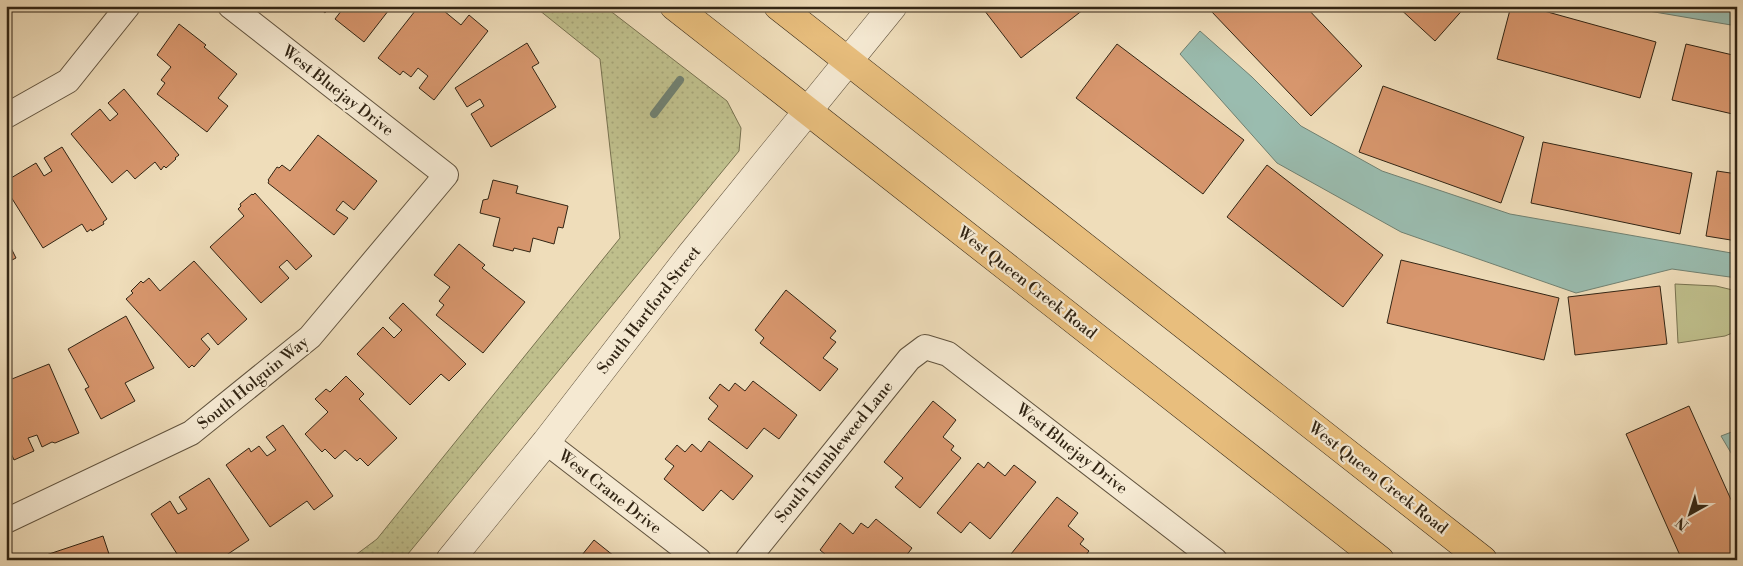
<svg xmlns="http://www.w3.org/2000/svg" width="1743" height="566" font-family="'Libre Bodoni',serif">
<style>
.park{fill:url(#park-dots);stroke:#787250}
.pitch{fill:#bfbf8c;stroke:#787250}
.water{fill:#9abcaf;stroke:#708071}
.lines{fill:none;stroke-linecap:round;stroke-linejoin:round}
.stream{stroke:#708071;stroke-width:8}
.building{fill:#d7966d;stroke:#322514}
.minor-casing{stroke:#61533e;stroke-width:26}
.tertiary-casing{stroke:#61533e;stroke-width:29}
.primary-casing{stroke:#322514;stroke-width:29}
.minor{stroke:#f5e9d2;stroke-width:24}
.tertiary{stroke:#f5e9d2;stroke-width:28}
.primary{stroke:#e8be7d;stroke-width:28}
.labels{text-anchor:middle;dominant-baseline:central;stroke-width:4.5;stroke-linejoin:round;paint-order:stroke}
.street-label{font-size:16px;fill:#322514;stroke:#f5e9d2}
</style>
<defs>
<pattern id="park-dots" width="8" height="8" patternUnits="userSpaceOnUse" patternTransform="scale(1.25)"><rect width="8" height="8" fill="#bfbf8c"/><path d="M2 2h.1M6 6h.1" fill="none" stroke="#a5a478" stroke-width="1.8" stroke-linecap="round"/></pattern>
</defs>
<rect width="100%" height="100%" fill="#efddba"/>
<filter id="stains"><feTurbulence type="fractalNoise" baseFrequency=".004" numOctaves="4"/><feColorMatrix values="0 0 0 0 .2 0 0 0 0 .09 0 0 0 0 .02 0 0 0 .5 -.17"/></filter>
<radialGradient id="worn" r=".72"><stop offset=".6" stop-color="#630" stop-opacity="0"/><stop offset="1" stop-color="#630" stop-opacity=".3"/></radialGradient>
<path class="park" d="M534,6H604L727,101L741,128L739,151L403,560H349L377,539L620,238L600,59Z"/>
<path class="pitch" d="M1675,284L1716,286L1737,291V331L1725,336L1678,343Z"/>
<g class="water">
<path d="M1623,6H1737V26L1631,8Z"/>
<path d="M1200,31L1252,77L1301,126L1382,171L1510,214L1737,254V278L1672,269L1576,293L1401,232L1277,163L1180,54Z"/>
<path d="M1737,430V463L1721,436Z"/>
</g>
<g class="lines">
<path class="stream" d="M654,114L680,80"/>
</g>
<g class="building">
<path d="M317,6H331L325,13Z"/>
<path d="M345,6H392L364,42L335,19Z"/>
<path d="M419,6H438L461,25L469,15L488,31L434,100L419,88L428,76L418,68L411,77L403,71L400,75L378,58Z"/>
<path d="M981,6H1088L1021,58Z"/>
<path d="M1216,6H1305L1362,66L1311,116L1211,11Z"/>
<path d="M1397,6H1466L1435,41Z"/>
<path d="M1511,6H1526L1656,42L1640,98L1497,59Z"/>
<path d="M179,24L206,45L204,47L237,74L218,98L228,106L207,132L157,94L165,83L161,80L171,67L157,55Z"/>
<path d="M527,43L539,63L532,67L556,107L491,147L471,114L484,106L480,99L467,107L455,88Z"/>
<path d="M1117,44L1244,140L1203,194L1076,98Z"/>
<path d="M1686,44L1737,56V115L1672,100Z"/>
<path d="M1383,86L1524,137L1501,203L1359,152Z"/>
<path d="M124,89L179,155L175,158L176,159L166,168L164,166L161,170L155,162L135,179L127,170L112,183L71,134L100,109L110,121L118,114L108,103Z"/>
<path d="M318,135L377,181L354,210L343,201L336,210L348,218L334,235L268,183L269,181L268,180L277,167L279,168L282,165L290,171Z"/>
<path d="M1543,142L1692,173L1680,234L1531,203Z"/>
<path d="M62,147L107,219L103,222L104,224L92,231L91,229L87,232L82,224L43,248L6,189V181L36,163L44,176L52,171L44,158Z"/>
<path d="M1267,165L1383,255L1343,307L1227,217Z"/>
<path d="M1717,171L1737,174V241L1706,236Z"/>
<path d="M493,180L518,186L516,193L568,206L563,228L558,227L554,244L533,238L530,252L514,248L513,251L493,246L500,218L480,213L483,200L488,199Z"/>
<path d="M255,193L312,256L296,270L287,260L279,267L289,278L261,303L210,247L244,216L238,209L241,206L240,204L252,194L253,195Z"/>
<path d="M6,238L16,258L6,263Z"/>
<path d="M459,244L485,265L482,268L525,302L483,353L436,315L444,305L439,301L450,287L434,275Z"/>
<path d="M1401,260L1559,298L1544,360L1387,323Z"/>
<path d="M194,261L247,319L218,345L208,333L201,339L210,349L194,367L192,365L189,368L126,299L133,293L131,291L141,281L143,283L149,278L160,291Z"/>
<path d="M1660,286L1667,344L1575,355L1568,297Z"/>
<path d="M786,290L836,331L830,338L836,342L823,358L838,369L820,391L760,343L764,338L755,330Z"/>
<path d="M403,303L466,364L449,381L441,374L410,405L357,354L383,327L394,338L402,330L389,318Z"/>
<path d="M126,316L154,368L125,383L135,401L101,419L85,389L89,387L68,349Z"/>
<path d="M49,364L79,433L55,443L52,442L42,447L37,435L28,438L34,451L14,460L6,442V379L7,381Z"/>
<path d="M346,376L364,394L359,399L397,438L368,466L360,458L357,461L345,450L335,459L325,449L322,452L305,434L328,412L315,399L326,389L330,392Z"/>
<path d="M753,381L797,415L779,439L764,428L747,449L708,419L718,406L709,398L720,384L729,391L735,383L745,391Z"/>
<path d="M933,401L956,420L943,437L954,446L951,450L961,458L920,508L895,487L903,478L884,462Z"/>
<path d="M1689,406L1737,513V554L1725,560H1682L1626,434Z"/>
<path d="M283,425L333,496L314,510L307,501L270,527L226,465L249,448L251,452L259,446L267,456L276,450L266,437Z"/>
<path d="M709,441L753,476L733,500L721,490L703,511L664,479L674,466L665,459L677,445L685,452L692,444L701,452Z"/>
<path d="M988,462L1005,476L1014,465L1036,482L990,539L970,522L961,533L937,513L978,463L984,468Z"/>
<path d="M209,478L249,540L219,560H181L151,514L170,501L178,514L187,509L179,497Z"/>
<path d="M1057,497L1078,513L1068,526L1084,539L1080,544L1089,551L1082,560H1018L1011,554Z"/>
<path d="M876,519L912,548L903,560H832L820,550L840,523L853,534L861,523L868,528Z"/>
<path d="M103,536L111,560H31Z"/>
<path d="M594,540L619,560H578Z"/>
</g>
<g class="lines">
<g class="minor-casing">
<g id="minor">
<path d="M6,116L68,81L128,6"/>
<path d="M546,442L699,560"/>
<path d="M6,521L191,433L310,337L446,175L230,6"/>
<path d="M747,560L909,359L925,347L948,354L1215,560"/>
</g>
</g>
<g class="tertiary-casing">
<path id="tertiary" d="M450,560L546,442L689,257L893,6"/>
</g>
<g class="primary-casing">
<g id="primary">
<path d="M674,6L1380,560"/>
<path d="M778,6L1483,560"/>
</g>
</g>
<use href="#minor" class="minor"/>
<use href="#tertiary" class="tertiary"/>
<use href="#primary" class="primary"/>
</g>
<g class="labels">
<g class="street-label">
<text transform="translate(338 91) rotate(38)">West Bluejay Drive</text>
<text transform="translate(1027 283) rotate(38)">West Queen Creek Road</text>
<text transform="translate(649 310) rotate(-52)">South Hartford Street</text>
<text transform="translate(253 383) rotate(-39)">South Holguin Way</text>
<text transform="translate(1072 449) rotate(38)">West Bluejay Drive</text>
<text transform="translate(834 452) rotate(-51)">South Tumbleweed Lane</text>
<text transform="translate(1378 478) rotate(38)">West Queen Creek Road</text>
<text transform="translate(610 492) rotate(38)">West Crane Drive</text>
</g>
</g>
<rect width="1743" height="566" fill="none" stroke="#efddba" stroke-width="25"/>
<rect x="8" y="8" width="1728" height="551" fill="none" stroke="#322514" stroke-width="2.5"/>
<rect x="12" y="12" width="1718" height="541" fill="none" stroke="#322514"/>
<g transform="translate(1690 514) rotate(219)" stroke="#f5e9d2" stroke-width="4" paint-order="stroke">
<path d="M0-4L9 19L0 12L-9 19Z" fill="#322514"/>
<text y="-8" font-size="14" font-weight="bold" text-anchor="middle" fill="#322514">N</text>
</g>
<rect width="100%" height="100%" filter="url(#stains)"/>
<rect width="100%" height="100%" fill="url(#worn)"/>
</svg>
